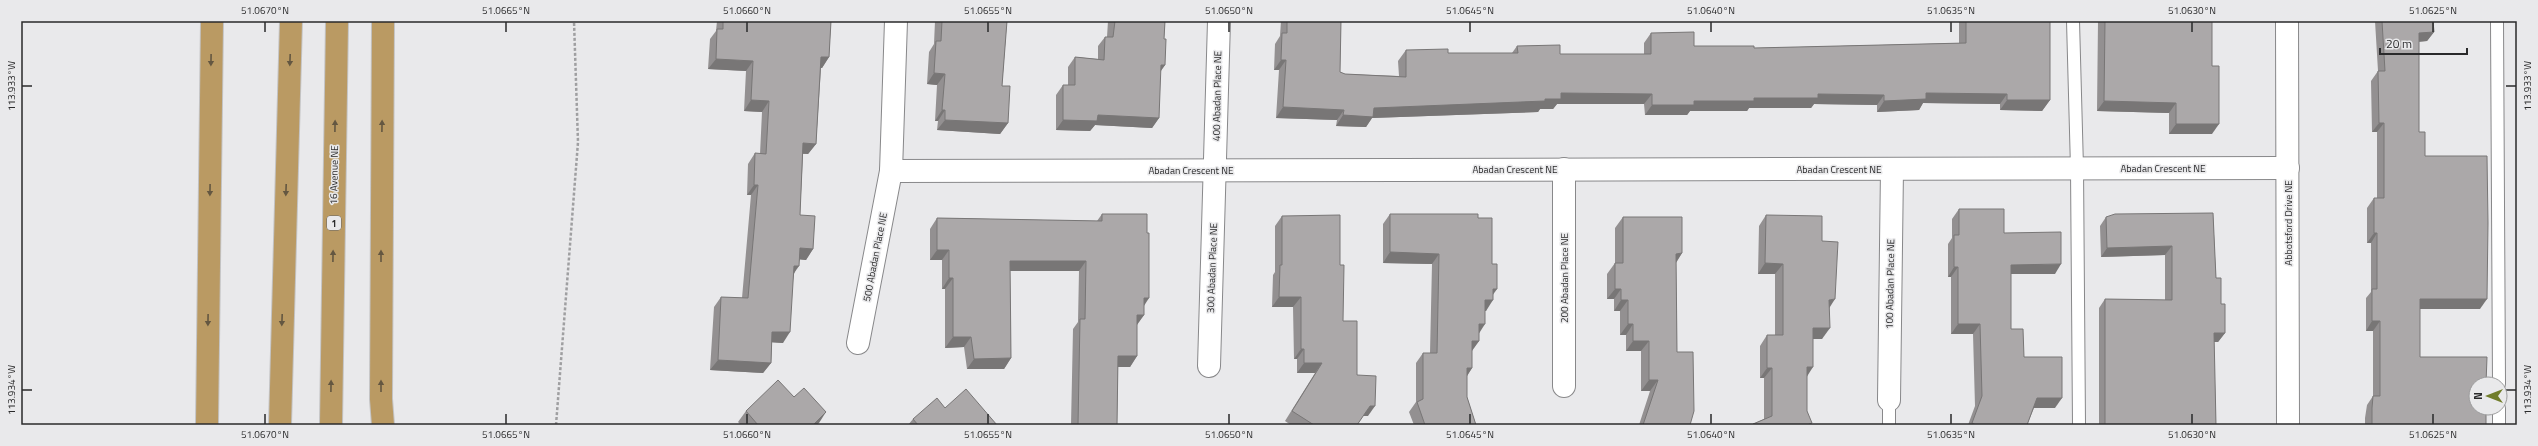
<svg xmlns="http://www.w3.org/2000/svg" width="2538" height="446" font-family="'Titillium Web',sans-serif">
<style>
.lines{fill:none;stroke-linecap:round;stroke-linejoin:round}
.service-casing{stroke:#88888a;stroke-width:14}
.minor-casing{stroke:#88888a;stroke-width:24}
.trunk-casing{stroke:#c3c3c4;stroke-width:24}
.path{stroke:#9f9fa1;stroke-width:2.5;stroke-dasharray:3 2;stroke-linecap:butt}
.service{stroke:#fff;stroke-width:12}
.minor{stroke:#fff;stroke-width:22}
.trunk{stroke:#ba9a63;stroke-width:22}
.wall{fill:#939091}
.shaded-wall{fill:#787676}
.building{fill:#aba8a9;stroke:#787676}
.oneway{fill:#645741}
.ticks{fill:none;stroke:#2a2a2b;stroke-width:1.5}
.labels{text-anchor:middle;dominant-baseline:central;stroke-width:3;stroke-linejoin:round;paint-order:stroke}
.shield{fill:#e9e9eb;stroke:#636365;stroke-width:1}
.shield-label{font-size:9px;font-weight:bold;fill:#2a2a2b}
.street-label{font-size:10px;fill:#2a2a2b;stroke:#e9e9eb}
.neatline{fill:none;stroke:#2a2a2b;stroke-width:1.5}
.ticks-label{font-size:10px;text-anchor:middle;fill:#2a2a2b}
</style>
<rect width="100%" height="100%" fill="#e9e9eb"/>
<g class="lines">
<g class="service-casing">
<g id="service">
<path d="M2073,21L2077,168L2079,425"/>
<path d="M2497,21L2499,384"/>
<path d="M1889,400V425"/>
<path d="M2499,408V425"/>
</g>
</g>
<g class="minor-casing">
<g id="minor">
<path d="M2287,21L2288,425"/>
<path d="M1564,169V386"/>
<path d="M891,171L2288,168"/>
<path d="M858,343L891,171L896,21"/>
<path d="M1209,366L1219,21"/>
<path d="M1889,400L1892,169"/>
</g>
</g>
<g class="trunk-casing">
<g id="trunk">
<path d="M383,21L381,399L383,425"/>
<path d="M207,425L212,21"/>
<path d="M280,425L291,21"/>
<path d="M331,425L337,21"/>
</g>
</g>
<path class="path" d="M556,425L578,142L574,21"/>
<use href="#service" class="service"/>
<use href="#minor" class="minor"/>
<use href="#trunk" class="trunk"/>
</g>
<g class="wall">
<path d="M717,21H831L829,57L822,68H821L816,144L808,154H803L800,215L813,249L806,260L800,259L794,274L783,343L772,342L771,363L763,373L710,370L714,307L721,297L742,298L751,195H747L748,164L755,153L760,154L762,112L744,111L746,71L708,69L710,39L716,31Z"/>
<path d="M935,21H1007L1002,86L1008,123L1000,134L937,130L938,121H935L937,85L927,84L929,52L934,44Z"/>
<path d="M1108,21H1165L1164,39L1165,65L1160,72L1159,118L1152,128L1095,125L1090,131L1056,130V95L1063,85H1068V67L1075,57L1098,59V46L1105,37H1107Z"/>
<path d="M1281,21H1341L1340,72L1345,74L1399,76L1398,61L1406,50L1448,53H1512L1517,46L1560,54H1644V43L1651,33L1694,46L1754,48L1959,43V21H2050V100L2042,111L2000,110V104L1923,103L1919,110L1877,112V105L1814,104L1811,108H1749L1747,111H1690L1687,115H1645L1644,104H1557L1553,109H1540L1538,112L1372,118L1366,127L1336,126L1337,120L1276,118L1279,70H1274L1275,44L1280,36Z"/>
<path d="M2098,21H2212V134H2169V113L2097,111Z"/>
<path d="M2375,21H2433L2434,32L2427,41L2419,42V132L2425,156L2480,309H2420V357L2486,425H2365V418L2367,405L2373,396V331H2366V298L2371,292V243H2367V208L2374,198H2377V132H2372L2371,81L2378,71Z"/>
<path d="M1959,209L2004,233L2055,274H2011V329L2024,357L2055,408H2034L2027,425H1968L1975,406L1973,334H1951V277H1948V244L1952,238V219Z"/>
<path d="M2213,213L2216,278L2221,304L2225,333L2218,342H2214L2216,425H2099V308L2105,299L2165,300V255L2101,257L2100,226L2106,217Z"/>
<path d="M1102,214L1144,306V315L1137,324V356L1130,367H1118L1117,425H1071L1073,329L1078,322L1079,271H1010L1011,358L1004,369H967L964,347L945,348V289H942V260H930V229L937,218L1097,221Z"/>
<path d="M1390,214L1478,218L1492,264L1493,295L1486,311H1485L1479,333V341L1472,350V368L1467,376V397L1476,425H1414L1409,412L1416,402V363L1423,353H1430L1432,264L1383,263V224Z"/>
<path d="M1766,215L1822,241L1829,307L1822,339H1813L1807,377V411L1810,425H1752L1753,424L1764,419V378H1760V346L1767,335H1775V274H1758L1759,226Z"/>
<path d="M1282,216L1340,265L1343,321L1368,416H1363L1357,425H1291L1285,421L1315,373H1297V359H1294L1293,307H1272L1273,275L1275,272V226Z"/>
<path d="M1623,217L1682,253L1676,263L1677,352L1690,425H1639L1650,391H1641V351H1626V335H1620V311H1614V299H1607V274L1615,263V228Z"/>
<path d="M746,411L819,423L816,425H741L738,422Z"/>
<path d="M913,419L997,425H908Z"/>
</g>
<g class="shaded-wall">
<path d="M2434,32L2427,41L2412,42L2419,33Z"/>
<path d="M821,57H829L822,68L814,67Z"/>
<path d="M716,59L753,61L746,71L708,69Z"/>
<path d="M1281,60H1286L1279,70H1274Z"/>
<path d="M1161,65H1165L1158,75Z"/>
<path d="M934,73L945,74L937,85L927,84Z"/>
<path d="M1561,93L1652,94L1644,104H1557L1553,109H1540L1538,112L1372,118L1366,127L1336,126L1343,115L1374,108L1545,99Z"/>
<path d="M1926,93L2007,94L2000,104L1923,103L1919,110L1877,112L1884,101Z"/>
<path d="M1818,94L1884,95L1877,105L1814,104L1811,108H1749L1747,111H1690L1687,115H1645L1652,105L1694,101L1754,98Z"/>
<path d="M751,100L769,101L762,112L744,111Z"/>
<path d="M2007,100H2050L2042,111L2000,110Z"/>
<path d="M2104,101L2176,103L2169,113L2097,111Z"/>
<path d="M1283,107L1344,110L1337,120L1276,118Z"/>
<path d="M942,110H945L938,121H935Z"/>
<path d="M1098,115L1159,118L1152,128L1095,125L1090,131L1056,130L1063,120Z"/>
<path d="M945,120L1008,123L1000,134L937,130Z"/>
<path d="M2379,123H2384L2377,132H2372Z"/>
<path d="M2176,124H2219L2212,134H2169Z"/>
<path d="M803,143L816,144L808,154L796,153Z"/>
<path d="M754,185H758L751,195H747Z"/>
<path d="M2374,233H2377L2371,243H2367Z"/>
<path d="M2172,246L2165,255L2101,257L2107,248Z"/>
<path d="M800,248L813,249L806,260L793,259Z"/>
<path d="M937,250H949L942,260H930Z"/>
<path d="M1390,252L1439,254L1432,264L1383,263Z"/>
<path d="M1682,253L1675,264L1676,254Z"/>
<path d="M1010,261H1086L1079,271H1003Z"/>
<path d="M1765,263L1783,264L1775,274H1758Z"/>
<path d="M2061,264L2055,274H2004L2011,265Z"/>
<path d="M794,266H799L792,276Z"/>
<path d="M1954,267H1958L1951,277H1948Z"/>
<path d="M949,278H953L945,289H942Z"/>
<path d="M1493,289H1497L1490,299Z"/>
<path d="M1615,289H1621L1614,299H1607Z"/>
<path d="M1279,297H1301L1293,307H1272Z"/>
<path d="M1144,298H1149L1142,309Z"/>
<path d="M1835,299L1828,310L1829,300Z"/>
<path d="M2420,299H2487L2480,309H2413Z"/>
<path d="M1485,300H1493L1486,311H1478Z"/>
<path d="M1621,300H1628L1620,311H1614Z"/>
<path d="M1137,315H1144L1137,325Z"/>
<path d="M2372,321H2380L2373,331H2366Z"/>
<path d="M1479,324H1485L1478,335Z"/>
<path d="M1628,324H1633L1626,335H1620Z"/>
<path d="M1958,324H1980L1973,334H1951Z"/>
<path d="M1813,328H1830L1822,339H1806Z"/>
<path d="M772,332H790L783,343L765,342Z"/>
<path d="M2214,333H2225L2218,342H2208Z"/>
<path d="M953,337H971L964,347L945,348Z"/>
<path d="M1472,341H1479L1472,351Z"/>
<path d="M1633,341H1649L1641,351H1626Z"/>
<path d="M1301,349H1304L1297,359H1294Z"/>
<path d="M1118,356H1137L1130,367H1111Z"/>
<path d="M1011,358L1004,369H967L974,359Z"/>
<path d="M718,360L771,363L763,373L710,370Z"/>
<path d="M1304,363H1322L1315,373H1297Z"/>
<path d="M1807,367H1813L1806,378Z"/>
<path d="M1467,368H1472L1465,379Z"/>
<path d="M1767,368H1772L1764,378H1760Z"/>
<path d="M1649,380H1658L1650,391H1641Z"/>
<path d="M2037,398H2062L2055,408H2031Z"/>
<path d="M1370,406H1375L1368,416H1362Z"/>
<path d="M826,412L819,423L816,425H813Z"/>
</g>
<g class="building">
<path d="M723,21H831L829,57H821L816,144L803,143L800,215L815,216L813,249L800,248L799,266H794L790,332H772L771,363L718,360L721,297L748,298L758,185H754L755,153L766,154L769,101L751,100L753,61L716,59L717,29H723Z"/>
<path d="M942,21H1007L1002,86H1010L1008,123L945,120V110H942L945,74L934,73L936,41H941Z"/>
<path d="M1115,21H1165L1164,39H1166L1165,65H1161L1159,118L1098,115L1097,121L1063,120V85H1075V57L1104,60L1105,37H1113Z"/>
<path d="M1287,21H1341L1340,72L1345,74L1406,77V50L1448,49V53H1518L1517,46L1560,45V54H1651V33L1694,32V46H1754V48L1966,43V21H2050V100H2007V94L1926,93V99L1884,101V95L1818,94V98H1754V101H1694V105H1652V94L1561,93V99H1545V101L1374,108L1373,117L1343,115L1344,110L1283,107L1286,60H1281L1282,33H1287Z"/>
<path d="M2105,21H2212V66H2219V124H2176V103L2104,101Z"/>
<path d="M2382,21H2433L2434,32L2419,33V132H2425V156H2487L2488,223L2487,299H2420V357H2487L2486,384H2476V408H2486V425H2372V408L2373,396H2380V321H2372V289H2377V233H2374V198H2384V123H2379L2378,71H2385Z"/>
<path d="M1959,209H2004V233L2061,232V264L2011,265V329H2023L2024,357H2062V398H2037L2027,425H1976L1972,423L1982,396L1980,324H1958V267H1954V235H1959Z"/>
<path d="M2213,213L2216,278H2221V304H2225V333H2214L2216,425H2105V299L2172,300V246L2107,248L2106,217L2115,214Z"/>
<path d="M1102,214H1147V233H1149V298H1144V315H1137V356H1118L1117,425H1078L1080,319H1085L1086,261H1010L1011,358L974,359L971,337H953V278H949V250H937V218L1102,221Z"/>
<path d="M1390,214H1478V218H1492V264H1497V289H1493V300H1485V324H1479V341H1472V368H1467V397L1476,425H1425L1417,402L1423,399V353H1437L1439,254L1390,252Z"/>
<path d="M1340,215V265H1344L1343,321H1357V375L1376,376L1375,406H1370L1357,425H1314L1292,411L1322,363H1304V349H1301V297H1279L1280,265H1282V216Z"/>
<path d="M1766,215L1822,216V241L1838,242L1835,299L1829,300L1830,328H1813V367H1807V411L1812,423L1807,425H1753V424L1772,416V368H1767V335H1783V264L1765,263Z"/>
<path d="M1623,217H1682V253L1676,254L1677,352H1693L1694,411L1690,425H1643L1658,380H1649V341H1633V324H1628V300H1621V289H1615V263H1623Z"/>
<path d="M778,380L794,397L804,388L826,412L813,425H758L746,411Z"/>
<path d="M966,389L997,425H918L913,419L937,398L945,408Z"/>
</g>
<defs><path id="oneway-solid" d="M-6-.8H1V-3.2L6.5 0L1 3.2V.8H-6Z"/></defs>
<g class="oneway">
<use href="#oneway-solid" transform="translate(211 60) rotate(91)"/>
<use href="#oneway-solid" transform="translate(290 60) rotate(92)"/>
<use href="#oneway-solid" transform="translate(335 126) rotate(-89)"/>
<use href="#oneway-solid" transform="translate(382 126) rotate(-89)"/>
<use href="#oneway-solid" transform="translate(210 190) rotate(91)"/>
<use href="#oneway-solid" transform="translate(286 190) rotate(92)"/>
<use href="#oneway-solid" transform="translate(333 256) rotate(-89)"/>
<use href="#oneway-solid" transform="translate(381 256) rotate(-90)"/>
<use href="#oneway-solid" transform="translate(208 320) rotate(91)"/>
<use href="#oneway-solid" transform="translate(282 320) rotate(92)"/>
<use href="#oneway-solid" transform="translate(331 386) rotate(-89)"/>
<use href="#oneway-solid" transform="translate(381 386) rotate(-90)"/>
</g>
<path class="ticks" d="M265,22V32M506,22V32M747,22V32M988,22V32M1229,22V32M1470,22V32M1711,22V32M1951,22V32M2192,22V32M2433,22V32M22,86H32M2506,86H2516M22,390H32M2506,390H2516M265,414V424M506,414V424M747,414V424M988,414V424M1229,414V424M1470,414V424M1711,414V424M1951,414V424M2192,414V424M2433,414V424"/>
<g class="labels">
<rect class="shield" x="327" y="216" width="14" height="14" rx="3"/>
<g class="shield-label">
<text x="334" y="223">1</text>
</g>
<g class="street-label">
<text transform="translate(1217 96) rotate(-89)">400 Abadan Place NE</text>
<text x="2163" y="168">Abadan Crescent NE</text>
<text x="1515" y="169">Abadan Crescent NE</text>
<text x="1839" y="169">Abadan Crescent NE</text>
<text x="1191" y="170">Abadan Crescent NE</text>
<text transform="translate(334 175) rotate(-89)">16 Avenue NE</text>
<text transform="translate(2288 223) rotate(-90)">Abbotsford Drive NE</text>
<text transform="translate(875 257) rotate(-79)">500 Abadan Place NE</text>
<text transform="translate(1212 268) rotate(-88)">300 Abadan Place NE</text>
<text transform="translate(1564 278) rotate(-90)">200 Abadan Place NE</text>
<text transform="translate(1890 284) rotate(-89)">100 Abadan Place NE</text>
</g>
</g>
<rect width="2538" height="446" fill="none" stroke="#e9e9eb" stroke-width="44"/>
<g transform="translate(2488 396) rotate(270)"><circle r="19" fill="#e9e9eb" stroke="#9d9d9e"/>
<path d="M0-3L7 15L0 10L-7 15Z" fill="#717d2a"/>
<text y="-6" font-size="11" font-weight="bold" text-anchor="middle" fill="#2a2a2b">N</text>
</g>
<path d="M2380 48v6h87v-6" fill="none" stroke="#2a2a2b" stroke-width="2"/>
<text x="2386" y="48" font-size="12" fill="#2a2a2b" stroke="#e9e9eb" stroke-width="3" paint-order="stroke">20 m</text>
<rect x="22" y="22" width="2494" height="402" class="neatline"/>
<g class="ticks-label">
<text x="265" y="14">51.0670°N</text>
<text x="506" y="14">51.0665°N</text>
<text x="747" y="14">51.0660°N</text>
<text x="988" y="14">51.0655°N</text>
<text x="1229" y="14">51.0650°N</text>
<text x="1470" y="14">51.0645°N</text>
<text x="1711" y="14">51.0640°N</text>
<text x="1951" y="14">51.0635°N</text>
<text x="2192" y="14">51.0630°N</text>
<text x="2433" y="14">51.0625°N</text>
<text transform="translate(2527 86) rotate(-90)" y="4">113.933°W</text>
<text transform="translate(11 86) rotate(-90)" y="4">113.933°W</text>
<text transform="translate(2527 390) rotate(-90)" y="4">113.934°W</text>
<text transform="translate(11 390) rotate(-90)" y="4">113.934°W</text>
<text x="265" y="438">51.0670°N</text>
<text x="506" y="438">51.0665°N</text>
<text x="747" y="438">51.0660°N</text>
<text x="988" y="438">51.0655°N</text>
<text x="1229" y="438">51.0650°N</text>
<text x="1470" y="438">51.0645°N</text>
<text x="1711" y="438">51.0640°N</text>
<text x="1951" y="438">51.0635°N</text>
<text x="2192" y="438">51.0630°N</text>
<text x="2433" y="438">51.0625°N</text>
</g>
</svg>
